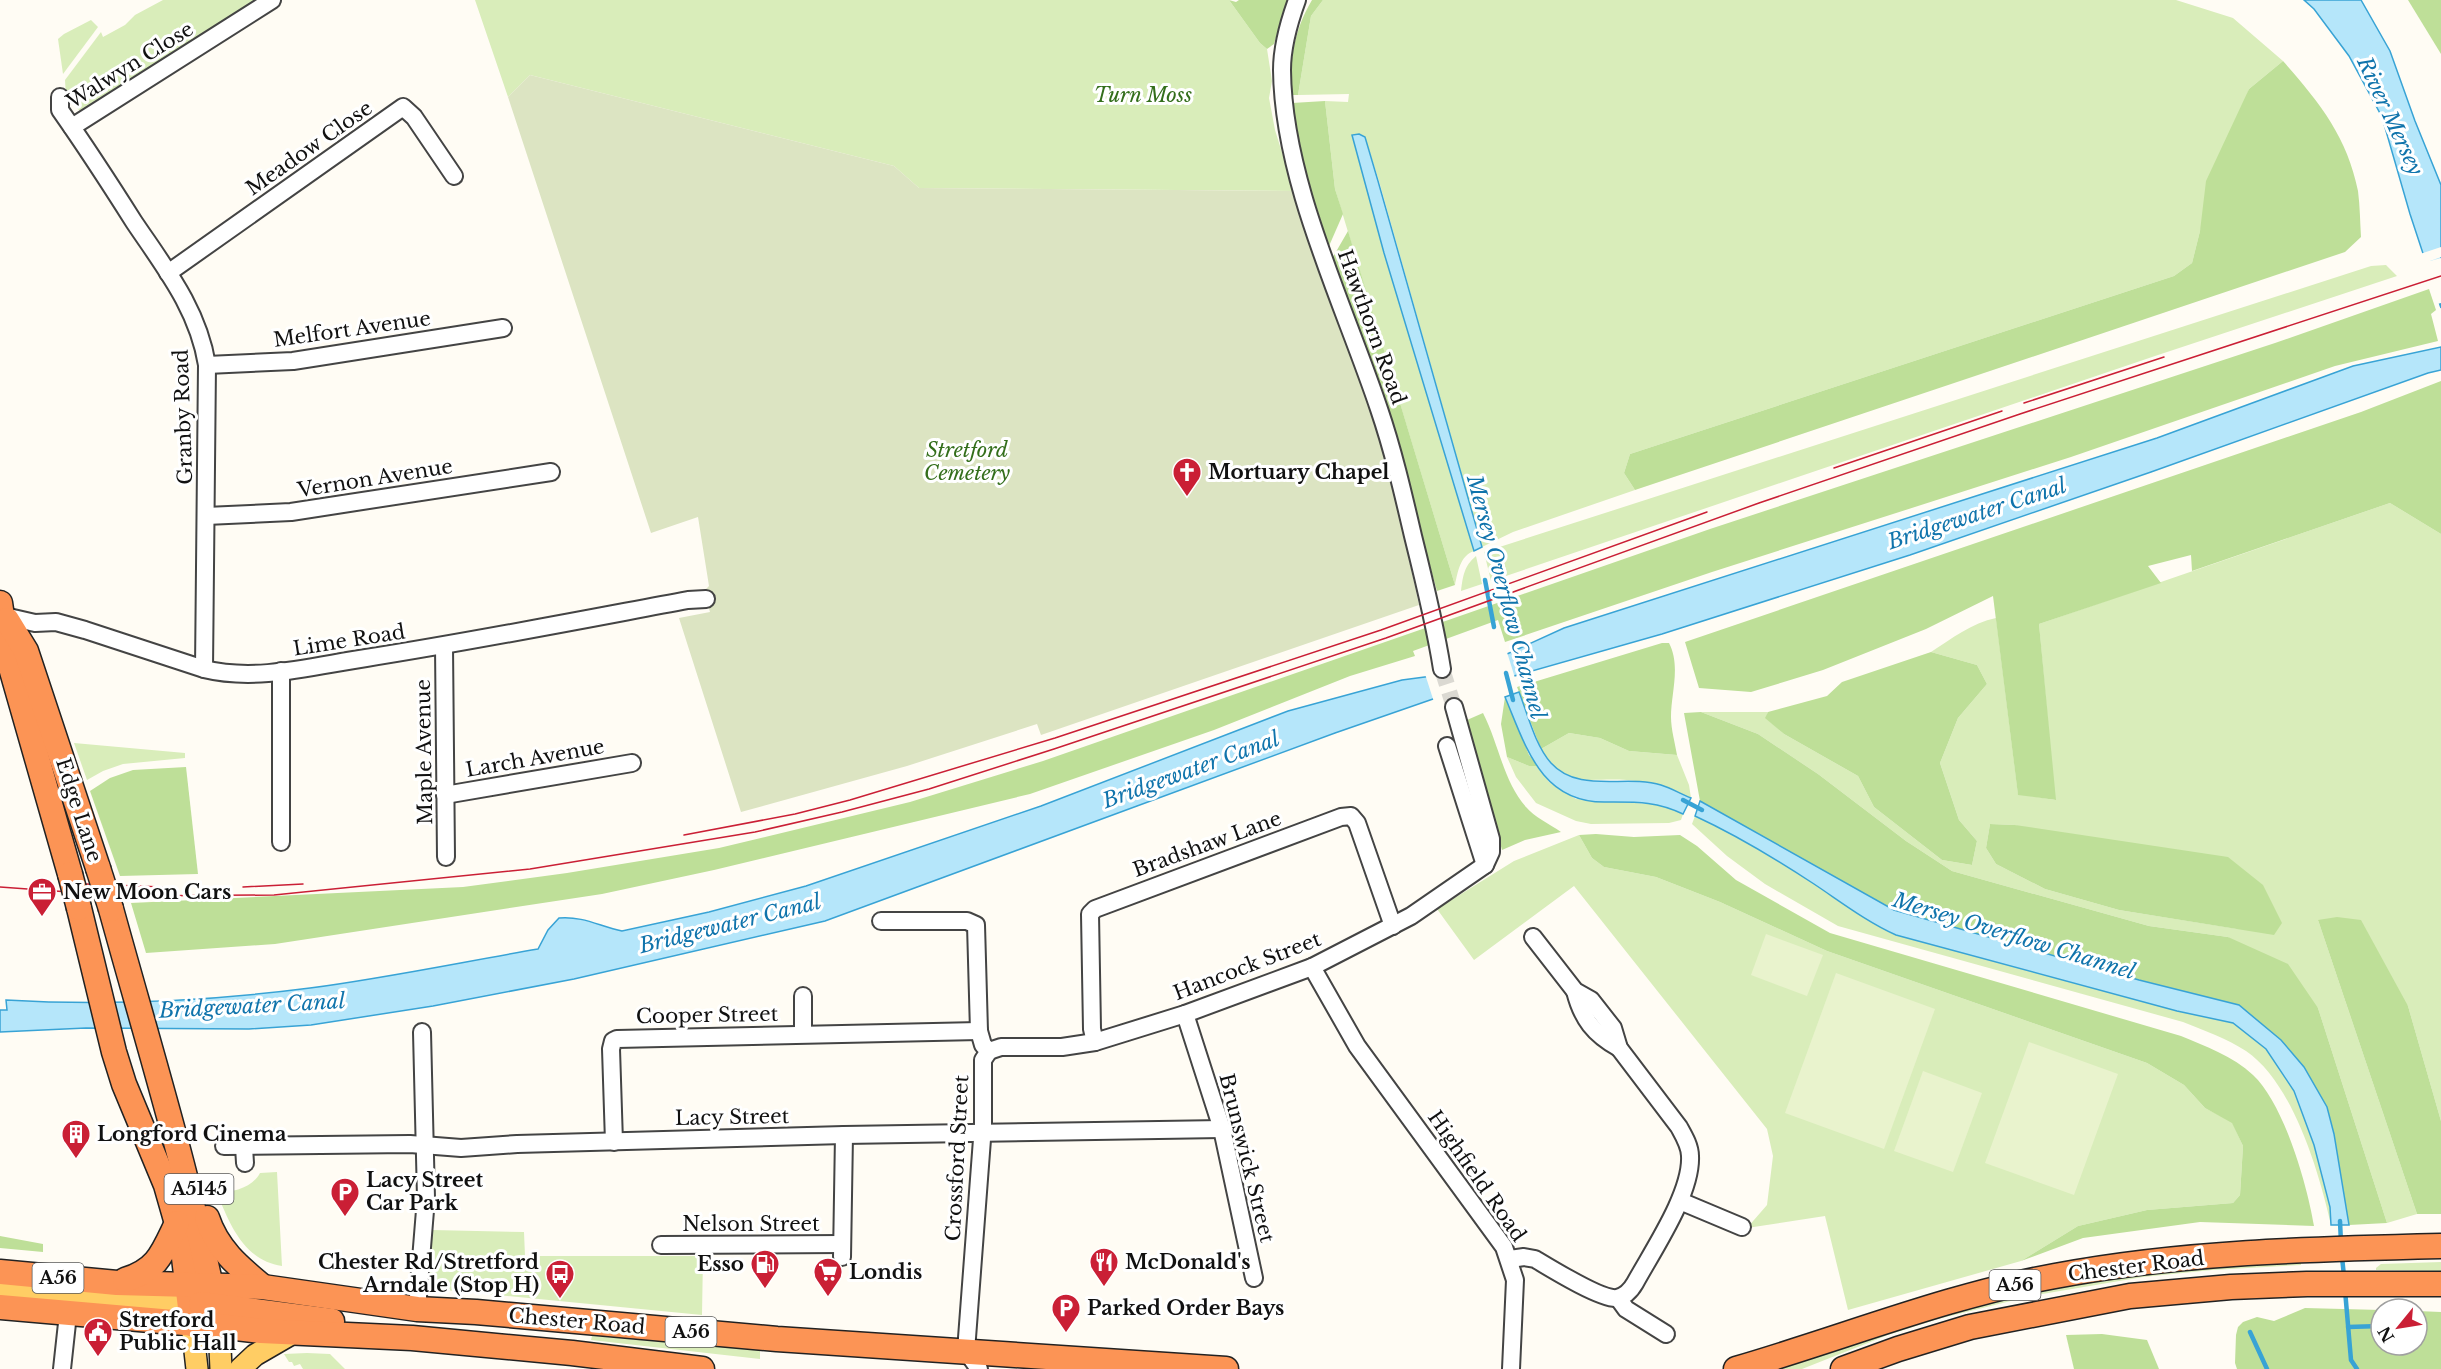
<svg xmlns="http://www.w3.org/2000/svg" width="2441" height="1369" font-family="'Libre Baskerville',serif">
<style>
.green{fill:#d9edba;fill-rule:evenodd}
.forest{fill:#bedf98}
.cemetery{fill:#dce4c2}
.pitch{fill:#e9f3cd}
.water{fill:#b5e6fa;stroke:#38a3d5;stroke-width:1.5}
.pier{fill:#fffcf4}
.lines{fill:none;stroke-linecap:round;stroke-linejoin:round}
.stream{stroke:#38a3d5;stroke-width:4.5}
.minor-tunnel{stroke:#dbd9d2;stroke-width:16;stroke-dasharray:16 8;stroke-linecap:butt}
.minor-casing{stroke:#444;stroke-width:20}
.major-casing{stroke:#222;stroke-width:24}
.highway-casing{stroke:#222;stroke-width:27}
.minor{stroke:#fff;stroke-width:16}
.major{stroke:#ffcd64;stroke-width:21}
.highway{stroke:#fc9455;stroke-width:24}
.tram{stroke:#ca1f35;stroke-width:1.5}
.highway-bridge-casing{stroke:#222;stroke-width:27;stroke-linecap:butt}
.highway-bridge{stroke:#fc9455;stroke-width:24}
.labels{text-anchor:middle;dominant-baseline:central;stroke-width:6;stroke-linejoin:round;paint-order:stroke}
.shield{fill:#fff;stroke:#585858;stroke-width:1.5}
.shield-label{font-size:18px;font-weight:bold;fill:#111}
.street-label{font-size:20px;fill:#111;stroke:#fff}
.park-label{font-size:20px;font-style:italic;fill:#336e1b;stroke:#fff}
.poi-label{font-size:20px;font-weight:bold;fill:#111;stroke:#fff;text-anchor:start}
.water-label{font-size:21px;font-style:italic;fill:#1074ac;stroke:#fff}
</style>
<rect width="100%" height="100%" fill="#fffcf4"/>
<g class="green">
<path d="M163,0H255L80,111L66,97L65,80L101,32L103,37L125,25L135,15Z"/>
<path d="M475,0H1229L1260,43L1267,49L1272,81L1269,98L1275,130L1294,191L919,188L894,166L530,75L508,97Z"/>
<path d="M1323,0H2176L2233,18L2283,61L2249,89L2200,231L2192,263L2174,276L1630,454L1624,473L1635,490L1513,532L1482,547L1379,181L1365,137L1359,134L1384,253L1474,551C1460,556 1458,571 1455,585L1335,189L1325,101L1348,102L1349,94L1298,95L1311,16Z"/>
<path d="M91,20L98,27L63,74L58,39L64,34Z"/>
<path d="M2386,265L2397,276L2155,356L1491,581L1484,552L2371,266Z"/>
<path d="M2390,503L2441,534V1121L2408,1006L2318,920L2417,1214L2387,1223L2318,1008L2228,937L2149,926L1952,871L1906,841L1818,774L1758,734L1701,712H1768L1766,718L1784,734L1858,776L1874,807L1942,860L1972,865L1977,841L1959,820L1940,763L1958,718L1987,684L1977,665L1931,652C1951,639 1972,623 1996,618L2018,794L2055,800L2039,624ZM1990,824L2015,825L2238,929L2119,910L2045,889L1996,864L1986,848Z"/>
<path d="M1476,556L1482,584L1461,591C1463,576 1464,566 1476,556Z"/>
<path d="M1569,733L1600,738L1629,751L1677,755L1689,785L1691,798C1670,789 1651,782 1627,780C1584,777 1569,791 1541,749Z"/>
<path d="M74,743L185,753V758L123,764L103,771L87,780Z"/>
<path d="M1507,757L1529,766H1538L1549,782L1576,799L1665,805L1683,814L1681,820L1669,823L1591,824L1576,821L1536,803L1516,777Z"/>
<path d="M1695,816C1736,835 1776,859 1815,884C1842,902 1867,922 1896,935L2177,1011L2233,1023L2266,1049L2294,1091L2314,1145L2330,1207L2331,1225C2319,1172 2293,1083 2246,1051C2226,1038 2205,1031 2183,1022L1838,926L1765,884L1727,856L1692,824Z"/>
<path d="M1579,835L1592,858L1604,867L1656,877L1720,902L1827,951L2147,1063L2184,1085L2205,1108L2232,1122L2243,1146L2240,1195L2233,1203L2147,1210L2078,1226L2021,1261L1848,1310L1825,1216L1747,1228L1767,1205L1773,1156L1767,1129L1574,886L1474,960L1437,909L1514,861Z"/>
<path d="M277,1172L282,1266C244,1260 230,1225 217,1193C233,1192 252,1188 260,1173Z"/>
<path d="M432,1230L524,1232L525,1256H703L702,1315L425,1288L426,1237Z"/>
<path d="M2301,1261V1265L2212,1270L2143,1277L2031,1296L1938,1319L1888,1335L1802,1369H1773C1893,1327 2016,1287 2142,1272C2195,1266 2248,1265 2301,1261Z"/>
<path d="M2441,1262V1271L2376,1270V1268L2381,1264Z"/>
<path d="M592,1336L760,1350V1359L591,1340Z"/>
<path d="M307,1353L330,1354L345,1369H303L300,1364L294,1366L292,1362H289L284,1354Z"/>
</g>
<g class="forest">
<path d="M1229,0L1236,2L1239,0H1287L1274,44L1267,49L1260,43Z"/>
<path d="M1312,0H1323L1311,16L1298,95H1289C1291,59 1293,32 1312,0Z"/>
<path d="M2408,0H2441V54Z"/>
<path d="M2283,61C2319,102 2347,136 2358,191C2360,206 2360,222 2361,237L2345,252L1635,490L1624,473L1630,454L2174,276L2192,263L2200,231L2206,181L2249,89Z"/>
<path d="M1325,101L1335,189L1343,214L1329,246L1306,175L1292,103Z"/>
<path d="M1348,231L1455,585L1437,591L1381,389L1333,257Z"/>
<path d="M2429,289L2436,310L2431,314L2438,341L2335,366L2071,457L1712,572L1505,642L1498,620L1413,651L1415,656L1350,676L1214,730L1030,794L714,870L602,894L275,944L146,953L131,903L463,887L567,873L719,848L910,802L1043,761L1710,529L2275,343Z"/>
<path d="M2441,381V534L2390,503L2192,571L2191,555L2148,566L2161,583L2039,624L2056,800L2018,795L1993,596L1926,629L1823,670L1751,692L1699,688L1685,642L2361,412Z"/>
<path d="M1662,643H1669C1681,666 1671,693 1671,717C1671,729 1675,743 1677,755L1629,751L1600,738L1569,733L1541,749L1517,687Z"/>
<path d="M1931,652L1977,665L1987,684L1958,718L1940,763L1959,820L1977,841L1972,865L1942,860L1874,807L1858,776L1784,734L1765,718L1768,712L1827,696L1842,682Z"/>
<path d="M1505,697L1529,755L1538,766H1529L1507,757L1501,724Z"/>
<path d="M1701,712L1758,734L1818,774L1906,841L1952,871L2149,926L2228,937L2288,964L2318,1008L2387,1223L2349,1225L2334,1134L2327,1107L2304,1067L2281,1040L2239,1005L2139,980L1894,910L1700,801L1684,713Z"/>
<path d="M1483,713C1499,744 1503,781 1526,807C1534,817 1550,824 1561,832L1525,840L1502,850L1467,720Z"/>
<path d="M186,767L198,874L120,876L90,791L110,778L133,770Z"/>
<path d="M1990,824L2015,825L2228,857L2263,885L2282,923L2274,935L2119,910L2045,889L1996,864L1986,848Z"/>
<path d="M1596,834L1634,837L1680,835L1697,846L1736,880L1830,933L2181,1036C2205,1046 2233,1056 2253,1075C2284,1104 2307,1184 2314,1226L2200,1222L2083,1238L2021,1261L2078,1226L2147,1210L2233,1203L2240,1195L2243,1146L2232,1123L2205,1108L2184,1085L2147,1063L1827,951L1720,902L1656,877L1604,867L1592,858L1579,835Z"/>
<path d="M2337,917L2361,920L2408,1006L2441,1121V1214H2417L2318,920Z"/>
<path d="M0,1236L43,1244V1252L0,1248Z"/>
<path d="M2305,1308L2381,1310V1345H2417V1311L2441,1312V1369H2237L2235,1363L2236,1335L2238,1327L2243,1322L2257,1317L2274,1321Z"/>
<path d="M2102,1334L2147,1340L2159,1369H2074L2066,1335Z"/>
</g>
<path class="cemetery" d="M530,75L894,166L919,188L1294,191L1323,284L1372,414L1395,496L1419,605L1041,735L1037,724L907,766L741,812L679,618L710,612L704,591L709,586L698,517L651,533L508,97Z"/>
<g class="pitch">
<path d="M1766,934L1823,955L1807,996L1751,975Z"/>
<path d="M1836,973L1935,1009L1884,1149L1785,1113Z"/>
<path d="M2029,1042L2118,1074L2074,1195L1985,1163Z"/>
<path d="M1923,1071L1982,1093L1953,1172L1894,1151Z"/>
</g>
<g class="water">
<path d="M2304,0H2361L2390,51L2415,121L2441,185V308L2410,214L2382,117L2349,56L2314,9Z"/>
<path d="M1359,134L1365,137L1378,181L1482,547L1474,551L1384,253L1352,135Z"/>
<path d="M2441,347V370L2428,373L2151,472L1910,555L1662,634L1433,699L1335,733L825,921L574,979L433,1006L311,1025L249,1029L86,1028L0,1032V1010H7L6,1000C107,1006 209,1001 310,988C386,978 462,962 538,949L548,930L559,918C583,916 599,926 622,931L709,912L806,886L1041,806L1288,711L1402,680L1455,673L1507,654L1564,628L2157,438L2353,366Z"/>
<path d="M1519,692C1528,715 1535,745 1551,763C1579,794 1625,774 1661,785C1671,788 1681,794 1691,798L1683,814C1656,801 1636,802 1606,802C1541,803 1526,747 1505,697Z"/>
<path d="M1700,801L1894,910L2139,980L2239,1005L2281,1040L2304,1067L2327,1107L2334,1134L2349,1225H2331L2330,1207L2314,1145L2294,1091L2266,1049L2233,1023L2177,1011L1896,935C1867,922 1841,902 1814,884C1776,859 1736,835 1695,816Z"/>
</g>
<g class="pier">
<path d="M2441,247V257L2430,261L2441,258V303L2437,304L2420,254Z"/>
<path d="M1506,649L1515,678L1434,702L1425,674L1454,670L1491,657L1490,654Z"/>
</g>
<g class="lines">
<g class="stream">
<path d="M1485,580L1494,627"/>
<path d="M1506,673L1513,700"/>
<path d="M1683,800L1702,810"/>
<path d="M2340,1221L2341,1243"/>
<path d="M2342,1257L2344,1276"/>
<path d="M2345,1290L2351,1360L2357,1369"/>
<path d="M2348,1327L2381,1326"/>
<path d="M2250,1332L2267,1369"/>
</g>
<path class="minor-tunnel" d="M1442,669L1454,707"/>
<g class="minor-casing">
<g id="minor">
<path d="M1297,0C1289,22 1282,47 1282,70C1283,181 1344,304 1379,409C1393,450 1403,493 1413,536C1424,580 1435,624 1442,669"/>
<path d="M60,97V110C86,147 110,184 134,222C165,268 198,309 207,365L204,669"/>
<path d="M72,127L272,0"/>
<path d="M168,273L403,107L414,117L454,176"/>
<path d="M207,365L293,361L503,328"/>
<path d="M206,516L291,512L551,472"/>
<path d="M0,615L35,623L56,622L85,630L204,669C257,682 313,666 366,658C474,641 581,620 688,600L706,599"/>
<path d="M444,646L446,857"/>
<path d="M281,671V842"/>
<path d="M1447,746L1485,865"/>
<path d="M445,795L632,763"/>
<path d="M881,921H967L976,925L979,1031L983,1045L989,1051"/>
<path d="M1312,967L1357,1046L1504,1247L1515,1280L1511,1369"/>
<path d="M1575,991C1582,1019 1594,1034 1619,1048"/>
<path d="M803,996V1033"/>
<path d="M1185,1014L1222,1129L1254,1278"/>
<path d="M1095,1042L1092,1029L1090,914L1095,909L1341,817L1351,816L1357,823L1393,926"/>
<path d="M989,1051L1001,1047H1062L1095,1042L1185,1014L1312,967L1411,916L1485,865L1491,852V839L1454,707"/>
<path d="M614,1142L611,1049L613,1041L617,1039L979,1031"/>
<path d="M224,1146L410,1144L461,1148L517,1144L844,1135L1222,1129"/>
<path d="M244,1147L245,1163"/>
<path d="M1680,1201L1742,1227"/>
<path d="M661,1245L842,1244"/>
<path d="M842,1257L844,1135"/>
<path d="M1510,1259L1524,1257L1535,1259C1550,1268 1602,1300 1617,1298C1626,1296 1631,1290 1635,1283C1653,1250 1692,1193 1690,1156C1690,1146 1684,1136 1679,1127L1619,1048L1613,1028L1591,1000L1575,991L1533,937"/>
<path d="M1618,1298L1626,1309L1666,1334"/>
<path d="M417,1309L426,1198L422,1032"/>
<path d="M62,1369L68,1314"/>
<path d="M979,1369L966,1351L983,1126V1060L989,1051"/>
</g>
</g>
<g class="major-casing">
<g id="major">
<path d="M0,1287L189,1303L203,1311L219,1326L221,1369"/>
<path d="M192,1324L197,1369"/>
<path d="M240,1369L255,1355L293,1333"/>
</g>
</g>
<g class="highway-casing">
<g id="highway">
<path d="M0,603L8,657L70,874"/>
<path d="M7,620L26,651L98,868"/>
<path d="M79,908L114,1052L124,1084L166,1185L182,1241L192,1324"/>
<path d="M111,909C149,1047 192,1185 219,1326"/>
<path d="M207,1218C217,1249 239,1267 263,1287"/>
<path d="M0,1272L117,1283L263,1287L417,1309L476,1312L777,1339L1226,1369"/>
<path d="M125,1280C158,1270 163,1252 177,1223"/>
<path d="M201,1304L332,1321"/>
<path d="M0,1307L219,1326L261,1331L412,1338L572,1353L702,1369"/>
<path d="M1736,1369C1843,1338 1946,1296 2055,1276C2182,1252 2312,1249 2441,1246"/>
<path d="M1843,1369L1898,1349L1970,1327L2130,1296L2231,1287L2307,1284H2441"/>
</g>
</g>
<use href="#minor" class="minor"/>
<use href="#major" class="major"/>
<use href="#highway" class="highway"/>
<g class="tram">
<path d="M2024,403L2164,357"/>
<path d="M1834,468L2002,411"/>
<path d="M684,835L795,814L850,800L1055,738L1381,630L1707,512"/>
<path d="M60,883L162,887"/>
<path d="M0,887L124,896L274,895L530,869L755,832L842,812L929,789L1054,749L1386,638L1759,503L2020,414L2441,276"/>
<path d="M243,887L303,884"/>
</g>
<g class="highway-bridge-casing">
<g id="highway-bridge">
<path d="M98,868L111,909"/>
<path d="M70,874L79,908"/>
</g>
</g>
<use href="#highway-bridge" class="highway-bridge"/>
</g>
<defs>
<g id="church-pin" transform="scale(1.5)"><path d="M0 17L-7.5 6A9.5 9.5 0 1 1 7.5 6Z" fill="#ca1f35" stroke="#fff"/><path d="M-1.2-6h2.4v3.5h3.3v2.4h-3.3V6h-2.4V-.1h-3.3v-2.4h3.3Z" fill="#fff"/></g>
<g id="office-pin" transform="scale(1.5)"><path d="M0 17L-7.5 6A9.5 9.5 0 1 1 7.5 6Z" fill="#ca1f35" stroke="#fff"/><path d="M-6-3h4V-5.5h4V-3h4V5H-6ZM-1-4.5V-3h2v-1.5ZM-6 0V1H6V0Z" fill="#fff"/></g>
<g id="building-pin" transform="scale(1.5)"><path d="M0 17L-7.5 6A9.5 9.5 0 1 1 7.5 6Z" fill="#ca1f35" stroke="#fff"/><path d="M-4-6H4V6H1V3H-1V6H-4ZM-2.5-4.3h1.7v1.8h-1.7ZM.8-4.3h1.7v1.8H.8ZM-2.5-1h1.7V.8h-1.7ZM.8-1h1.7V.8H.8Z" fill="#fff"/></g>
<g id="parking-pin" transform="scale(1.5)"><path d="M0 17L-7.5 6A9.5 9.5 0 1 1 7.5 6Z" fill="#ca1f35" stroke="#fff"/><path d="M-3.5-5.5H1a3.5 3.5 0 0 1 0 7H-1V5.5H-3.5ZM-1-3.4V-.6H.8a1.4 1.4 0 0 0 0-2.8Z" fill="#fff"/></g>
<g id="restaurant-pin" transform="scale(1.5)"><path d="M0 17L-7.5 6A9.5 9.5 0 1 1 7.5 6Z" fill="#ca1f35" stroke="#fff"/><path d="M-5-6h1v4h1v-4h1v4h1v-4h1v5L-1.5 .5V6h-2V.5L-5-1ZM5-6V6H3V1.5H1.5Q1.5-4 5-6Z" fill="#fff"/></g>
<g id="fuel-pin" transform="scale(1.5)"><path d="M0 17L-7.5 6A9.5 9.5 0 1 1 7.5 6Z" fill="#ca1f35" stroke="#fff"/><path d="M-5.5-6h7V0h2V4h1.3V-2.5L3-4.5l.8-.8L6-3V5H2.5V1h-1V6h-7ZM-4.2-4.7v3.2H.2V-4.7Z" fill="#fff"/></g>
<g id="supermarket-pin" transform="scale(1.5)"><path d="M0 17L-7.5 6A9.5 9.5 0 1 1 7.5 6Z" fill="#ca1f35" stroke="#fff"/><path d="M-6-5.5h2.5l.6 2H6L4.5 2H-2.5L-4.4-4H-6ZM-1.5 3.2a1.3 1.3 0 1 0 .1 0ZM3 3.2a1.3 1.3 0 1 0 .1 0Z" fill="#fff"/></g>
<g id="bus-pin" transform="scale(1.5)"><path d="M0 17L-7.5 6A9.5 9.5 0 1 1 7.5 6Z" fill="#ca1f35" stroke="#fff"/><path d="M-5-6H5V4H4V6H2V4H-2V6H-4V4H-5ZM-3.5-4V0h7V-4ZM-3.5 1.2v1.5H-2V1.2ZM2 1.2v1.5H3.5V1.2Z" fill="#fff"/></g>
<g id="civic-pin" transform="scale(1.5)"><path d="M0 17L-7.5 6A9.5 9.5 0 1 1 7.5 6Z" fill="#ca1f35" stroke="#fff"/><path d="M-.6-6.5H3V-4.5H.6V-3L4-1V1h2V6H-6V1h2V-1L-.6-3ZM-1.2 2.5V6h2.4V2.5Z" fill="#fff"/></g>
</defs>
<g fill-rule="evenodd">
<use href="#church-pin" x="1187" y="472"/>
<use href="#office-pin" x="42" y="892"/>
<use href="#building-pin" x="76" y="1134"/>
<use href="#parking-pin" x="345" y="1192"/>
<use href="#restaurant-pin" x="1104" y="1262"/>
<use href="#fuel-pin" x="765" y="1264"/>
<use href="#supermarket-pin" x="828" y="1272"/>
<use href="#bus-pin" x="560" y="1274"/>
<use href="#parking-pin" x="1066" y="1308"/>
<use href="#civic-pin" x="98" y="1332"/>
</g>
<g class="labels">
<g class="shield">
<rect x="164.5" y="1174" width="69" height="30" rx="4.5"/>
<rect x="32.5" y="1263" width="51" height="30" rx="4.5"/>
<rect x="1989.5" y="1270" width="51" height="30" rx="4.5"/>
<rect x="665.5" y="1317" width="51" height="30" rx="4.5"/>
</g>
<g class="shield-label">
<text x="199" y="1189">A5145</text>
<text x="58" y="1278">A56</text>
<text x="2015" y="1285">A56</text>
<text x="691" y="1332">A56</text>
</g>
<g class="street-label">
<text transform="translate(130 65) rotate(-32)">Walwyn Close</text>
<text transform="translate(309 148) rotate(-35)">Meadow Close</text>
<text transform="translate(1372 327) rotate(70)">Hawthorn Road</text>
<text transform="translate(352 329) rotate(-8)">Melfort Avenue</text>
<text transform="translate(183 417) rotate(-92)">Granby Road</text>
<text transform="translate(375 478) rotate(-9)">Vernon Avenue</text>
<text transform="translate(349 640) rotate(-9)">Lime Road</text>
<text transform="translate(424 752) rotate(-91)">Maple Avenue</text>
<text transform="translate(535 758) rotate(-10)">Larch Avenue</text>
<text transform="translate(79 810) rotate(72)">Edge Lane</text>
<text transform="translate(1207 844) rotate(-20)">Bradshaw Lane</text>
<text transform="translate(1247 966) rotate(-21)">Hancock Street</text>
<text transform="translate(707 1015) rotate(-1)">Cooper Street</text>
<text transform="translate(732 1117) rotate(-1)">Lacy Street</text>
<text transform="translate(957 1158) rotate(-87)">Crossford Street</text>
<text transform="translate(1247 1158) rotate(76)">Brunswick Street</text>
<text transform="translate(1477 1176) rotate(55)">Highfield Road</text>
<text x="751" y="1224">Nelson Street</text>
<text transform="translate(2136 1266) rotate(-7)">Chester Road</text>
<text transform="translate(577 1321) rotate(5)">Chester Road</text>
</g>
<g class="park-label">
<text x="1143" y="95">Turn Moss</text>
<text x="967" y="450">Stretford<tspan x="967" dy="23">Cemetery</tspan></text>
</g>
<g class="poi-label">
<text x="1208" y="472">Mortuary Chapel</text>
<text x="63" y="892">New Moon Cars</text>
<text x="97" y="1134">Longford Cinema</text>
<text x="366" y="1180">Lacy Street<tspan x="366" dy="23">Car Park</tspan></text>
<text x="539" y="1262" text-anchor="end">Chester Rd/Stretford<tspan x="539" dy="23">Arndale (Stop H)</tspan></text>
<text x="1125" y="1262">McDonald's</text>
<text x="744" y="1264" text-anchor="end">Esso</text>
<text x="849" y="1272">Londis</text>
<text x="1087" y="1308">Parked Order Bays</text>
<text x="119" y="1320">Stretford<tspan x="119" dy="23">Public Hall</tspan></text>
</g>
<g class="water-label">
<text transform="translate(2390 116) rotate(65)">River Mersey</text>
<text transform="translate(1977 514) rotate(-18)">Bridgewater Canal</text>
<text transform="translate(1506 597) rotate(75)">Mersey Overflow Channel</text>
<text transform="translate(1191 770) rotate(-20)">Bridgewater Canal</text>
<text transform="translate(730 924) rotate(-14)">Bridgewater Canal</text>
<text transform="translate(2014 936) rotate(17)">Mersey Overflow Channel</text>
<text transform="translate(252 1006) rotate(-3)">Bridgewater Canal</text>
</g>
</g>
<g transform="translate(2399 1327) rotate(240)"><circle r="28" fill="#ffffff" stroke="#a0a0a0" stroke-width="1.5"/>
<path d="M0-4.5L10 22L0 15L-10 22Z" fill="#ca1f35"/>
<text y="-9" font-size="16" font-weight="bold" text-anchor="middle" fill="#111111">N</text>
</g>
</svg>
